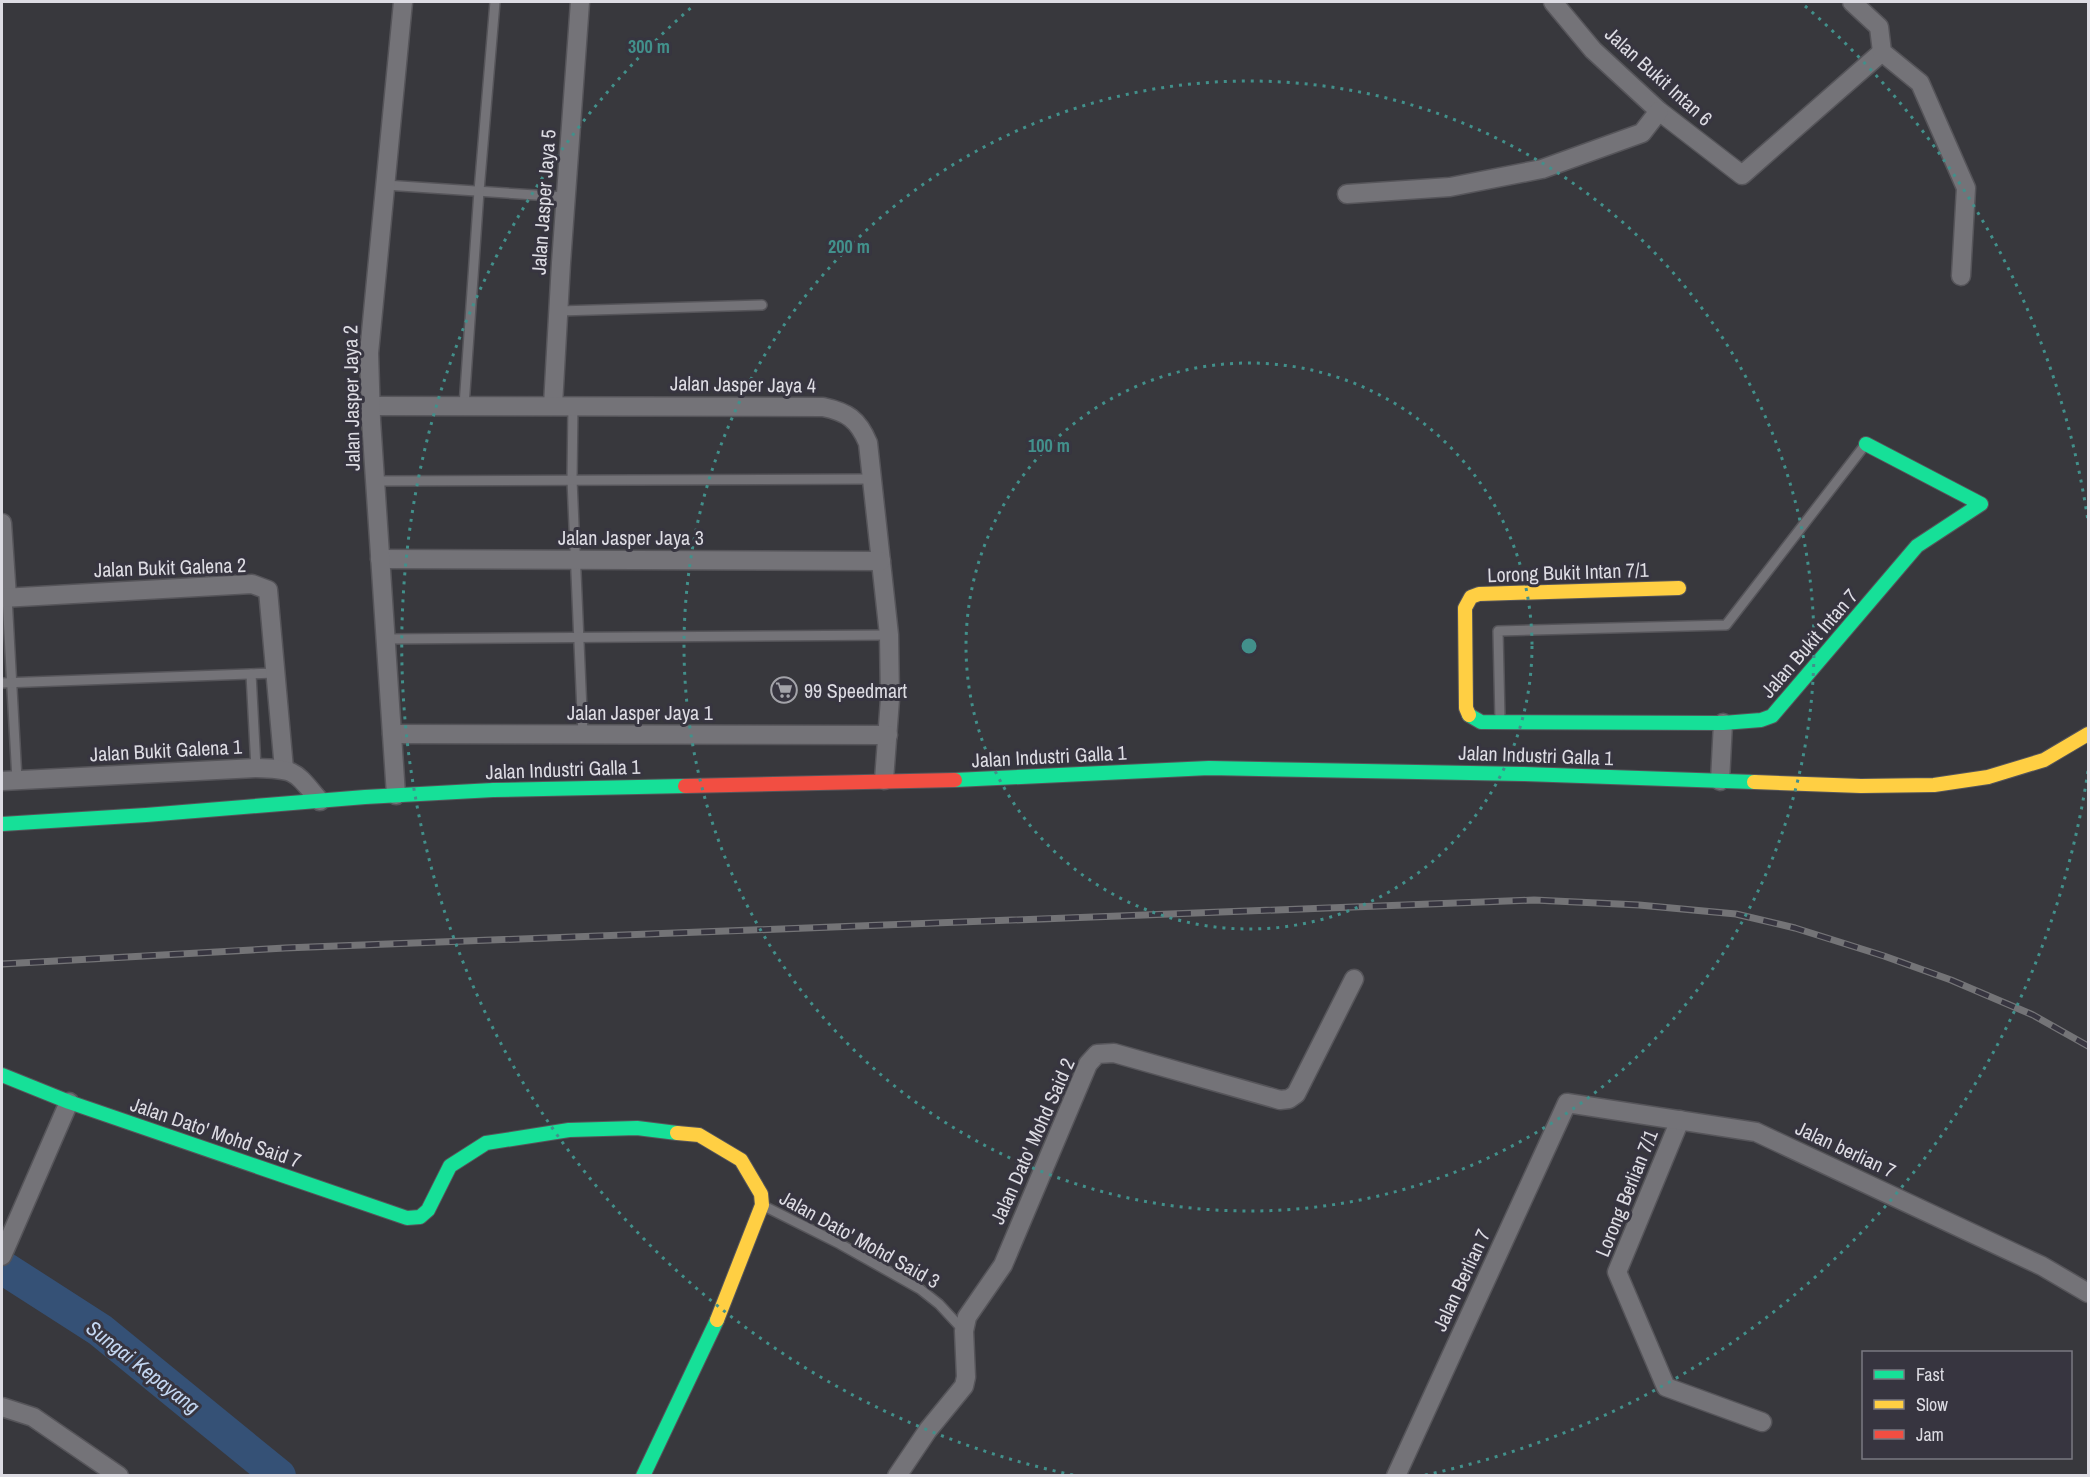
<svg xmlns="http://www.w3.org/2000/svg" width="2090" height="1477" font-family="'Archivo Narrow',sans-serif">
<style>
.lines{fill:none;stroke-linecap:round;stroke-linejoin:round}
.river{stroke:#355176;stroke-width:34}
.lane-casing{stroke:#56555a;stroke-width:12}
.street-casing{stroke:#56555a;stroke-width:21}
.fast-casing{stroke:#56555a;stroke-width:16}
.slow-casing{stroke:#56555a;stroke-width:16}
.jam-casing{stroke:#56555a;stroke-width:16}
.lane{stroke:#747378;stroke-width:9}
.street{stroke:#747378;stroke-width:18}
.fast{stroke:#16e098;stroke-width:14}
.slow{stroke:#ffcf43;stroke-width:14}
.jam{stroke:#f24e42;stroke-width:14}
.rail-casing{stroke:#747477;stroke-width:7}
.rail{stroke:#373540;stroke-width:4.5;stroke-dasharray:14;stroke-linecap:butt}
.ring{fill:none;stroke:#42908b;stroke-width:3;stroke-dasharray:3 6}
.labels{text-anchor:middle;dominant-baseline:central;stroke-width:6;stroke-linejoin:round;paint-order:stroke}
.street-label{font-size:20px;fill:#dddce3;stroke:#373540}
.poi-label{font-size:20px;fill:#dddce3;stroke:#373540;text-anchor:start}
.water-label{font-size:21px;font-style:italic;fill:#c4d7f2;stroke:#373540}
.centre{fill:#42908b;stroke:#373540;stroke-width:3}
.ring-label{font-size:18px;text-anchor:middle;font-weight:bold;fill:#42908b;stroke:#373540;stroke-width:6;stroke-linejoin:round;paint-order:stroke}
</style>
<rect width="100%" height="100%" fill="#38383d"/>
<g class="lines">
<path class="river" d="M2,1267L100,1330L279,1476"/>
<g class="lane-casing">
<g id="lane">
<path d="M385,185L566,197"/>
<path d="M559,311L762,305"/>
<path d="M573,405L572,480L583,735"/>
<path d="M464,406L479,191L495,2"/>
<path d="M375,481L871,479"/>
<path d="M7,597L17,780"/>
<path d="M386,639L889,635"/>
<path d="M251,674L256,768"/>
<path d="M2,683L276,673"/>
<path d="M1500,720L1498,631L1726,625L1865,445"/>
<path d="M764,1206L840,1244L920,1289L939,1304L964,1331"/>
</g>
</g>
<g class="street-casing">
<g id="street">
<path d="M1553,2L1593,50L1659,111L1742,175L1882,52"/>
<path d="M1852,2L1879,27L1882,52L1920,83L1966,188L1961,276"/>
<path d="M1347,194L1450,187L1542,169L1642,133L1659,111"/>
<path d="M553,405L561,263L580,2"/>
<path d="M370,406L823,407C847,412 858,419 868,443L889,635L890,699L884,780"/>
<path d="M2,523L7,597"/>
<path d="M380,559L881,561"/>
<path d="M2,598L252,584L268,590L284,769"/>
<path d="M392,734L888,735"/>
<path d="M2,781L256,768C297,769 294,771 320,801"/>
<path d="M1720,781L1723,723"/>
<path d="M396,795L371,420L369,353L403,2"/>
<path d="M1680,1120L1617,1272L1666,1387L1762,1422"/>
<path d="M2,1256L69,1102"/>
<path d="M2,1407L33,1417L119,1476"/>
<path d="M897,1476L928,1430L964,1386L966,1377L964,1331L967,1317L1003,1265L1088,1064L1097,1054L1114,1053L1280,1100L1289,1099L1296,1094L1354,979"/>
<path d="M1396,1476L1567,1103L1756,1132L2042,1266L2088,1293"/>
</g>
</g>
<g class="fast-casing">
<g id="fast">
<path d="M1469,715L1481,722L1723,723L1761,720L1772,716L1917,546L1981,504L1866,444"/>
<path d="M955,780L1209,768L1523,774L1754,782"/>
<path d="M2,824L146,815L365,797L493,790L685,786"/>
<path d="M2,1075L69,1102L407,1218L420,1217L428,1210L450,1166L486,1143L569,1130L637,1128L677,1133"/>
<path d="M643,1476L717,1320"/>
</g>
</g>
<g class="slow-casing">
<g id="slow">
<path d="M1469,715L1466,708L1465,608L1471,597L1479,594L1679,588"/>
<path d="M1754,782L1861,786L1934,785L1988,777L2044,760L2088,734"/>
<path d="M677,1133L699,1135L741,1160L761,1194L762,1205L717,1320"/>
</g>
</g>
<g class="jam-casing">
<path id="jam" d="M685,786L955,780"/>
</g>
<use href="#lane" class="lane"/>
<use href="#street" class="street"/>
<use href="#fast" class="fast"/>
<use href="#slow" class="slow"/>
<use href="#jam" class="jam"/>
<g class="rail-casing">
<path id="rail" d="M2,964L285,948L1534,900L1639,905L1736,914L1795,928L1884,956L1951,980L2033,1015L2088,1046"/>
</g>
<use href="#rail" class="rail"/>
</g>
<g class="ring">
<circle cx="1249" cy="646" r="283"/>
<circle cx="1249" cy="646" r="565"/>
<path d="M2088 771A848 848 0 0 1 1425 1475M1073 1475A848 848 0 0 1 693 6M1805 6A848 848 0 0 1 2088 521"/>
</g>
<defs>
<g id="supermarket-ring" transform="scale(1.35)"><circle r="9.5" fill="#373540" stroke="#a3a3a9" stroke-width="1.5"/><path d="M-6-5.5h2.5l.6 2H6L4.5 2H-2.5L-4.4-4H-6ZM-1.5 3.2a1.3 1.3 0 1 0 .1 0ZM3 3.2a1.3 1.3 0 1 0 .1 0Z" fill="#a3a3a9"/></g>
</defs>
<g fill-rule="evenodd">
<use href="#supermarket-ring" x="784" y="690"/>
</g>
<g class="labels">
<g class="street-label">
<text transform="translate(1659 76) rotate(42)">Jalan Bukit Intan 6</text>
<text transform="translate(543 202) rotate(-86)">Jalan Jasper Jaya 5</text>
<text transform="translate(743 384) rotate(1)">Jalan Jasper Jaya 4</text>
<text transform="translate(351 398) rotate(-91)">Jalan Jasper Jaya 2</text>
<text x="631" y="537">Jalan Jasper Jaya 3</text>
<text transform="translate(170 567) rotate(-2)">Jalan Bukit Galena 2</text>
<text transform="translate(1568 572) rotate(-2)">Lorong Bukit Intan 7/1</text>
<text transform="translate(1809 643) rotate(-49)">Jalan Bukit Intan 7</text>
<text x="640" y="712">Jalan Jasper Jaya 1</text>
<text transform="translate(166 750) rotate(-3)">Jalan Bukit Galena 1</text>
<text transform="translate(1536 755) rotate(2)">Jalan Industri Galla 1</text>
<text transform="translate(1049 756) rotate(-3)">Jalan Industri Galla 1</text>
<text transform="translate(563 769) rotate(-2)">Jalan Industri Galla 1</text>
<text transform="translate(216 1132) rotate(19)">Jalan Dato' Mohd Said 7</text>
<text transform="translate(1032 1141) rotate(-66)">Jalan Dato' Mohd Said 2</text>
<text transform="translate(1846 1149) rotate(25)">Jalan berlian 7</text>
<text transform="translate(1626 1193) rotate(-68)">Lorong Berlian 7/1</text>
<text transform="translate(860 1239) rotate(29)">Jalan Dato' Mohd Said 3</text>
<text transform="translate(1461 1280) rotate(-65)">Jalan Berlian 7</text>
</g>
<g class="poi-label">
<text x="804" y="690">99 Speedmart</text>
</g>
<g class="water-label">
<text transform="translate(143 1367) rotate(38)">Sungai Kepayang</text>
</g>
</g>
<circle cx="1249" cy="646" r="9" class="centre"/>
<g class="ring-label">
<text x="649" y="53">300 m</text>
<text x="849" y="253">200 m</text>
<text x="1049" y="452">100 m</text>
</g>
<rect width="2090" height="1477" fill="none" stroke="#dddce3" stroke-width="6"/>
<rect x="1862" y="1351" width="210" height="108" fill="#373540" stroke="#797881" stroke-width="1.5"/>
<rect x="1874" y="1370" width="30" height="9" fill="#16e098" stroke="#797881" stroke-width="1.5"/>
<text x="1916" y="1381" font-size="18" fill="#dddce3">Fast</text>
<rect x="1874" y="1400" width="30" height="9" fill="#ffcf43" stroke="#797881" stroke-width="1.5"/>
<text x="1916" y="1411" font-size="18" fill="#dddce3">Slow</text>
<rect x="1874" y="1430" width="30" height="9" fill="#f24e42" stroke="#797881" stroke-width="1.5"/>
<text x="1916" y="1441" font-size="18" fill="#dddce3">Jam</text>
</svg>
